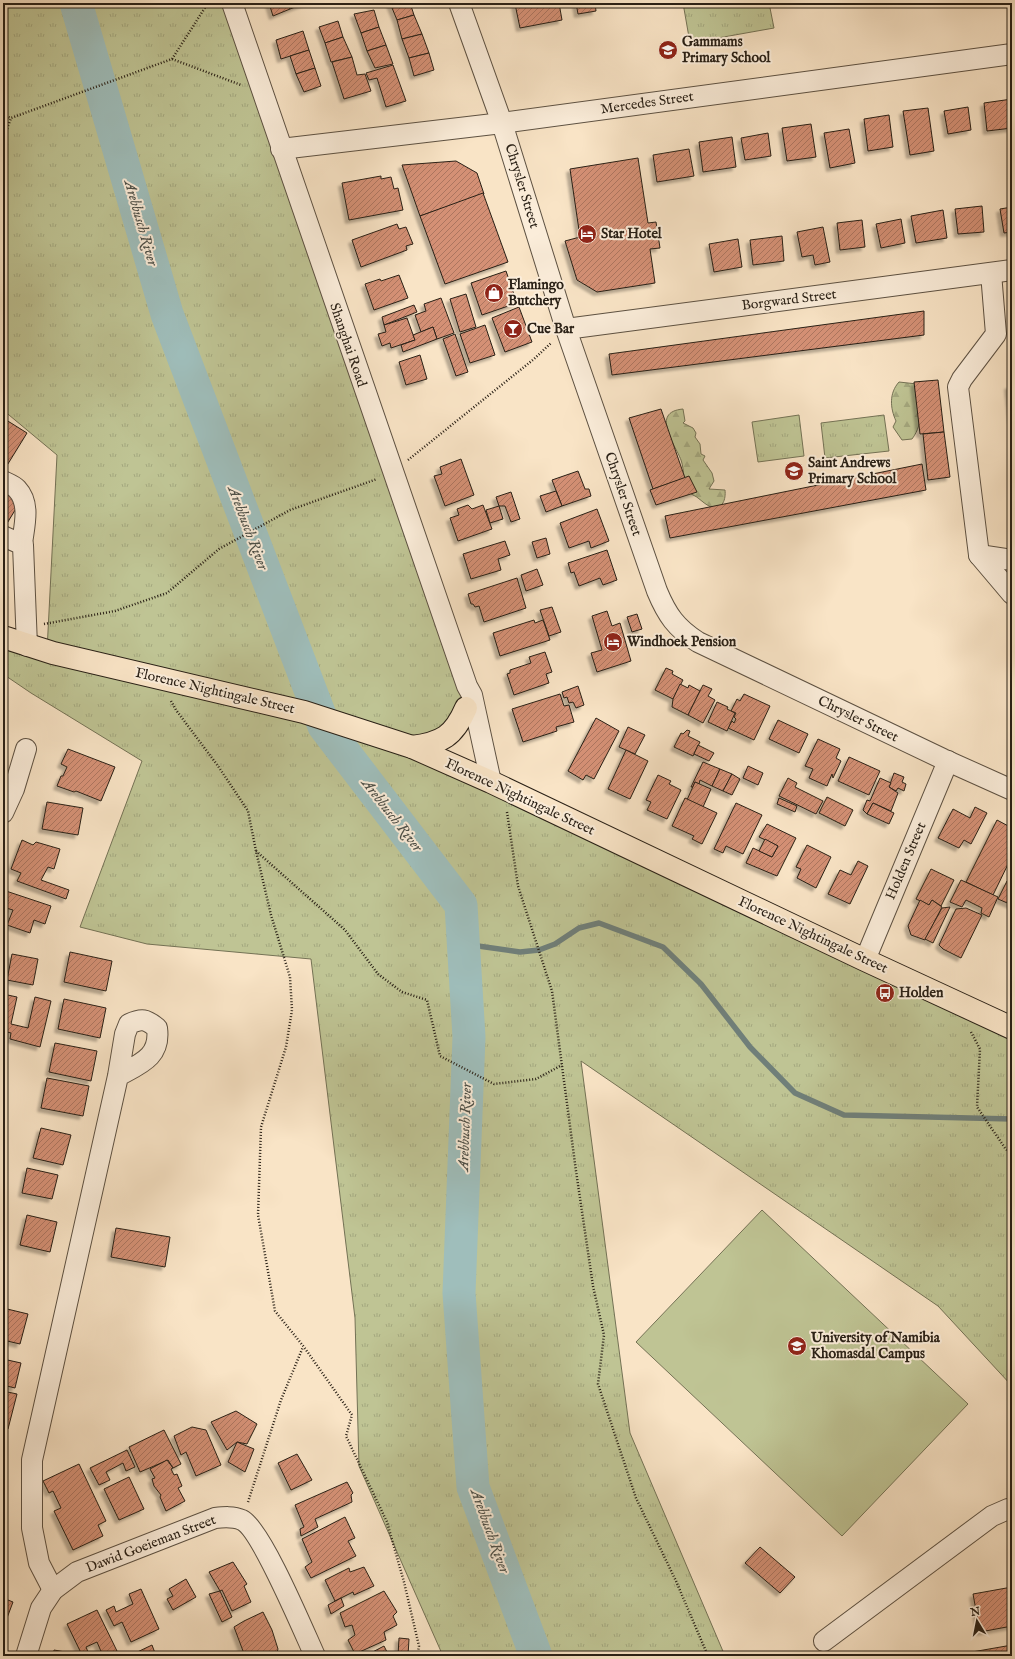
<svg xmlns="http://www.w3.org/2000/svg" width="1015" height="1659" font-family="'IM FELL English',serif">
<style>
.grass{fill:url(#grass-tufts);stroke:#747255}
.forest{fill:url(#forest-firs);stroke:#747255}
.pitch{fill:#bfc494;stroke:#747255}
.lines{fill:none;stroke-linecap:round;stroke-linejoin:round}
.stream{stroke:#707f79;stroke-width:5.5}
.river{stroke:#9fbebb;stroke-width:33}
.building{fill:url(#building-hatch);stroke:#292016;filter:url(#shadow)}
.minor-casing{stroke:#5d5142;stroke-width:22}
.major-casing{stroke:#292016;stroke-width:24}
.path{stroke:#292016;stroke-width:2.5;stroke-dasharray:1 2;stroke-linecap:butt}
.minor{stroke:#fbedda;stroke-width:20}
.major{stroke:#f9e4c6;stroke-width:22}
.labels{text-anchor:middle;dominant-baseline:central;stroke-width:4;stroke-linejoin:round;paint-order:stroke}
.poi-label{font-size:14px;font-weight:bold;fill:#292016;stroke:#fbedda;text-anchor:start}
.street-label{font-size:14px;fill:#292016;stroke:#fbedda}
.water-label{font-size:15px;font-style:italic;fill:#4c4f48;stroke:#fbedda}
</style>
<defs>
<pattern id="grass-tufts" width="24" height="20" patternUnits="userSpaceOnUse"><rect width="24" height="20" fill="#bfc494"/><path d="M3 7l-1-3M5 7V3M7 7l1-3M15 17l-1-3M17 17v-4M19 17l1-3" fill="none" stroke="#a4a87f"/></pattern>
<pattern id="forest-firs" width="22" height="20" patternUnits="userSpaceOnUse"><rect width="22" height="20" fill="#bfc494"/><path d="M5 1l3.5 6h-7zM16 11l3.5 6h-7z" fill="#a4a87f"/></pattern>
<pattern id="building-hatch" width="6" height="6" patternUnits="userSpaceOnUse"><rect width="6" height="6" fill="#d49075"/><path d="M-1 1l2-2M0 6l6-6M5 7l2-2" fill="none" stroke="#ac755f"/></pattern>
<filter id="shadow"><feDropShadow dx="-3.5" dy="3.5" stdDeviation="1" flood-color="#0004"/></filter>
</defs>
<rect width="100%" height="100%" fill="#f9e4c6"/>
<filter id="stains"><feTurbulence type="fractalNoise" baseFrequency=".005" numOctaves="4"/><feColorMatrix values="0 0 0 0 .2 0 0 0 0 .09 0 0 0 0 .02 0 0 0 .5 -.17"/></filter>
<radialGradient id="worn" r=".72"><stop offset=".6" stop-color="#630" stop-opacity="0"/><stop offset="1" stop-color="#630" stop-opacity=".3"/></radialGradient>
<g class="grass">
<path d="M3,3H232L466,708L430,744L1012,1028V1386L938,1306L581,1061L630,1433L725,1656H443L359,1466L355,1318L311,959L147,944L80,927L142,761L31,693L3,674V637L47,651L57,455L3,410Z"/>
<path d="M683,3H769L774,28L690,43Z"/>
<path d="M799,415L804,456L758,462L752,422Z"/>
<path d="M884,415L889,451L825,458L821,423Z"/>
</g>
<g class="forest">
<path d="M899,382L917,384C919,404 925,422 912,439L902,440L893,427L896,421C890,408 889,393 899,382Z"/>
<path d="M683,409L685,421L683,423L693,428L696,433L695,437L700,444L701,454L705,456L703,460L712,473L714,481L709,489L725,490C726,499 723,510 711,507C706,505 702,501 698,498C696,496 692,495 690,493C682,483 685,471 681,460C675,444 650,412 683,409Z"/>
</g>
<path class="pitch" d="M762,1210L968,1404L842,1536L636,1342Z"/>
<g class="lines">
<path class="stream" d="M464,944L520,952L539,950L555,944L579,928L599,923L663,947L701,984L750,1047L795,1093L844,1115L1012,1119"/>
<path class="river" d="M76,3L167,314L324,726L461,905L469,1037L459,1293L473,1487L536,1656"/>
</g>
<g class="building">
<path d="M269,3H288L290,9L273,16Z"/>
<path d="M288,3H306L290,9Z"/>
<path d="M390,3H410L414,15L397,20Z"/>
<path d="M520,3H559L562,20L520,28L515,4Z"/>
<path d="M576,3H595L596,11L578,14Z"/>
<path d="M374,10L379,27L361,33L354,14Z"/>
<path d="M414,15L422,34L402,39L397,20Z"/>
<path d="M338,21L343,37L325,43L319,27Z"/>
<path d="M379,27L386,45L367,51L361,33Z"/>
<path d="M303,31L309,50L281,59L276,40Z"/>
<path d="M422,34L429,53L409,58L402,39Z"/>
<path d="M343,37L352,57L331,62L325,43Z"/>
<path d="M386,45L393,64L375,68L367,51Z"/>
<path d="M309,50L315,68L296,74L290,56Z"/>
<path d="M429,53L434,70L414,76L409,58Z"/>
<path d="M352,57L357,75L365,74L371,91L344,99L332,62Z"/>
<path d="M393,65L406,101L386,107L377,78L369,80L366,73Z"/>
<path d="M315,68L321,86L304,92L296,74Z"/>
<path d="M1012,99V128L987,131L984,103Z"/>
<path d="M968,107L971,130L948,134L944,111Z"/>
<path d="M928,108L934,151L910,155L903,111Z"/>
<path d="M889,115L893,147L868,151L864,119Z"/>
<path d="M811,124L816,157L787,161L782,128Z"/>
<path d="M849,129L855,163L830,168L824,133Z"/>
<path d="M768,133L771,156L745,160L741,138Z"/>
<path d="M732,137L736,167L703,172L699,142Z"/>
<path d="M689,149L694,176L657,182L653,155Z"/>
<path d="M638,158L648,223L656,222L660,248L650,249L655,283L597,292L577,280L565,241L580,237L570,169Z"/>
<path d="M456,161L477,173L484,194L420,216L402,165Z"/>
<path d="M381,176V179L391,177L394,189L398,188L403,210L349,220L342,183Z"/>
<path d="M483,193L508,262L445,284L420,216Z"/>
<path d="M982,206L984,232L958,234L955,209Z"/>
<path d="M1012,207V232L1004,233L1000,209Z"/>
<path d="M943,210L947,238L916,243L911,216Z"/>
<path d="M901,219L905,243L881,248L876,224Z"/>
<path d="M862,220L865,247L840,250L837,223Z"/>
<path d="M397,224L399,229L406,227L413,244L406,246L407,250L361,267L352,240Z"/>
<path d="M823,227L830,262L815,265L813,255L802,257L797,232Z"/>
<path d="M782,236L784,261L753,265L750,240Z"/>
<path d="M738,239L742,267L714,272L709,244Z"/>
<path d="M506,271L517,303L482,315L471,283Z"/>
<path d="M399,275L408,298L374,310L365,284L380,279L381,281Z"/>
<path d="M466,294L476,327L460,332L450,299Z"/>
<path d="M441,298L454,333L437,339L433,327L421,332L415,315L426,311L424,304Z"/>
<path d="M414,305L417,312L384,325L382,317Z"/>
<path d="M519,307L532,342L505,352L492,318Z"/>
<path d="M924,311V335L612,375L609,354Z"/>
<path d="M407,318L415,340L391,348L390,343L382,346L378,334L386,332L384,325Z"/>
<path d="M485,325L495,355L470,363L460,334Z"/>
<path d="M433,327L437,339L403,352L401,345L415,340L413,335Z"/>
<path d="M455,334L468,372L456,376L443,339Z"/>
<path d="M420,355L427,379L406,385L399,362Z"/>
<path d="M938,380L944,432L920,434L914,382Z"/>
<path d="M1012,385V420L1008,386Z"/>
<path d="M661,409L685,478L653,489L629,418Z"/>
<path d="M3,418L27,433L6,467L3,466Z"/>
<path d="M944,432L950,477L928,480L923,434Z"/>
<path d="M461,459L474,495L445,506L434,476L442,474L440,467Z"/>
<path d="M922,464L926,490L670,538L665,516Z"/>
<path d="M578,471L585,489H589L591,496L562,506L552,480Z"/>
<path d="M689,476L697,492L656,505L650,490Z"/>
<path d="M3,491L20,502L6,525L3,523Z"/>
<path d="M556,491L562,506L546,512L540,496Z"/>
<path d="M511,492L520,519L511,522L505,506H499L496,497Z"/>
<path d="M468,505L472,509L483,505L492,529L458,541L450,518L459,515L457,509Z"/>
<path d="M499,506L503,519L490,523L486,510Z"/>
<path d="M597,509L609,541L591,548L589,541L569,548L560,523Z"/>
<path d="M546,538L550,554L537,558L532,542Z"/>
<path d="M505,541L510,555L498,559L501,570L471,579L463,554Z"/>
<path d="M607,550L617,580L603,585L600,578L579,586L574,572L571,573L568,563Z"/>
<path d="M537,569L543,585L526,591L521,575Z"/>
<path d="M517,578L526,608L484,622L479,606L475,607L473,604H471L468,594Z"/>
<path d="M552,607L561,632L549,636L540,610Z"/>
<path d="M607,611L612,626L620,623L631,661L597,672L591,653L602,650L592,616Z"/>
<path d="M637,614L642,629L632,632L627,617Z"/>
<path d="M534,620L535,623L543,620L550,640L500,656L493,633Z"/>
<path d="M545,652L552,672L546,674L549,683L514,695L507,674L510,673V670L531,663L529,657Z"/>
<path d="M666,668L673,671L672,674L683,680L673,699L655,690Z"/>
<path d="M680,684L688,688L689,685L700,691L688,715L672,707L673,699Z"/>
<path d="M703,685L712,689L708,696L715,700L703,723L688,715Z"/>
<path d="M578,686L584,705L576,708L573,702L569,703L567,697L564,698L562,692Z"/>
<path d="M560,694L564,706L569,705L574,722L556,727L557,731L523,742L512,709Z"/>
<path d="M744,694L770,706L754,740L728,728L732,721L734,723L736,719L734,717L736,713L731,711L737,699L740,701Z"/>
<path d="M717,702L728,707L727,709L735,713L727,731L708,722Z"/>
<path d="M596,718L619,731L594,779L586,775L583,780L568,771Z"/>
<path d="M778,720L808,734L799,753L769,739Z"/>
<path d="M628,727L645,735L635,754L619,747Z"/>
<path d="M687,730L690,731L688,736L700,742L693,756L674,747L681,733L683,734Z"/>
<path d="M818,739L840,749L836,758L841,761L833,778L832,774L827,786L809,778L813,769L805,766Z"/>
<path d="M698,745L714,753L709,761L694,754Z"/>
<path d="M68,749L115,767L101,801L76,791L74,792L57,786L61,776H63L67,767L61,764Z"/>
<path d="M626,750L648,761L630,799L608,789Z"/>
<path d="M849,757L880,771L869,795L838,781Z"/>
<path d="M703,762L720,769L712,786L700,780L699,784L695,782L693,787H691Z"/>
<path d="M748,766L763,773L758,785L743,778Z"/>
<path d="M720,769L732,774L723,791L712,786Z"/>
<path d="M894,773L904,777L902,782L906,784L904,791L898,788L896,791L889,787Z"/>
<path d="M732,774L740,779L732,795L723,791Z"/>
<path d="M658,775L671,781L669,784L681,790L667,819L647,810L651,802L646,800Z"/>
<path d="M788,778L797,783L795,787L823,801L816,814L779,796Z"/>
<path d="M880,778L891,783L889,787L898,793L891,811L873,803L867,814L863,810L867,800L870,801Z"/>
<path d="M695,782L711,789L703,807L687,800Z"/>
<path d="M827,797L853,810L845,826L819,813Z"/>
<path d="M685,798L717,813L702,844L692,839L694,836L672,826Z"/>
<path d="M779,798L797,806L795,812L777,804Z"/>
<path d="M47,802L83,808L78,835L42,829Z"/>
<path d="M736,803L762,815L743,854L726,846L723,853L714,849Z"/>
<path d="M873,803L894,813L889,824L867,814Z"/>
<path d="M975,807L987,813L971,844L964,840L959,848L938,838L953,809L970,818Z"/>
<path d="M997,820L1012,828V856L993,895L966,882Z"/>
<path d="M767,824L796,838L777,876L746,863L753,848L772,857L778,846L759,837Z"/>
<path d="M765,839L778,846L772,857L759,851Z"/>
<path d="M22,840L33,845L36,842L60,849L54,869L48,867L41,880L69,890L66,899L17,881L21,873L11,869Z"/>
<path d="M807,845L831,857L816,888L797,878L801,869L796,867Z"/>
<path d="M858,861L868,866L850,904L828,894L840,870L851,875Z"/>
<path d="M931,869L954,880L941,906L932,900L929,905L916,899Z"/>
<path d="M961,880L998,897L989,917L981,913L982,908L966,900L962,907L950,902Z"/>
<path d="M1007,881L1012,884V905L998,899Z"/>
<path d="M6,891L51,906L45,924L34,920L30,933L7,925L13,910L6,908L8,900L3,898Z"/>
<path d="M920,900L929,905L932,900L942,907L925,940L911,935L908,926Z"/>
<path d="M950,907L933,943L925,939L942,908Z"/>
<path d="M966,908L982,915L961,958L943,949L939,945L956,909Z"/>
<path d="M70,952L112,961L106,991L64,982Z"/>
<path d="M12,954L38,959L33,985L7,980Z"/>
<path d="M3,994L17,997L11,1024L28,1028L35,997L51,1001L40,1047L10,1039L11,1033L3,1031Z"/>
<path d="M64,999L106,1008L100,1038L58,1029Z"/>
<path d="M55,1043L97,1051L91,1081L49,1072Z"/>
<path d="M47,1078L89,1086L83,1116L41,1108Z"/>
<path d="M41,1128L71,1135L63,1165L33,1158Z"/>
<path d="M27,1168L58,1175L52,1199L22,1193Z"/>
<path d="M27,1215L57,1222L50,1252L20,1245Z"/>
<path d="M116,1228L170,1237L165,1267L111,1257Z"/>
<path d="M3,1308L28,1314L20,1344L3,1340Z"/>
<path d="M3,1359L21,1363L15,1388L3,1385Z"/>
<path d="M3,1391L17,1394L8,1429L3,1428Z"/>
<path d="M236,1411L257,1424L247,1444L237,1442L227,1450L211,1422Z"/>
<path d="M192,1427L206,1430L221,1465L196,1476L186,1452L181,1455L174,1436Z"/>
<path d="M164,1430L181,1464L173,1468L168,1460L140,1472L129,1447Z"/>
<path d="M237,1442L254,1449L245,1472L228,1462Z"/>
<path d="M127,1450L135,1467L126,1471L123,1463L106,1472L110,1480L99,1485L90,1468Z"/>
<path d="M297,1454L312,1480L291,1490L278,1463Z"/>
<path d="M167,1460L173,1468L171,1469L174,1475L177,1474L182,1486L178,1488L185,1501L166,1511L160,1497L161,1495L154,1486L152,1479L155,1478L150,1469Z"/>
<path d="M79,1464L106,1521L98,1525L103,1536L73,1550L54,1511L61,1508L53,1491L49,1493L43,1481Z"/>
<path d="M129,1477L144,1509L119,1520L104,1489Z"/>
<path d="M347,1482L353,1493L351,1495L352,1502L315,1519L318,1527L301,1536L300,1529L304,1527L295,1505Z"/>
<path d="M345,1517L355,1538L348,1541L356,1556L311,1578L305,1567L312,1562L302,1539Z"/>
<path d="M760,1547L795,1577L780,1593L745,1563Z"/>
<path d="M233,1562L247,1584L244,1586L251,1602L232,1611L222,1590L220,1591L209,1572Z"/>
<path d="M364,1567L374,1586L354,1595L353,1592L335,1601L325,1580L349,1568L350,1572Z"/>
<path d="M186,1579L196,1597L173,1610L167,1599L173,1596L169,1589Z"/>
<path d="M1012,1587V1626L980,1632L973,1594Z"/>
<path d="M141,1589L159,1629L131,1642L122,1622L114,1626L106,1610L114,1606L116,1612L133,1604L129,1594Z"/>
<path d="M220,1591L232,1617L222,1622L209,1594Z"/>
<path d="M384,1591L397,1612L393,1616L397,1625L384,1632L386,1640L355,1654L348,1640L355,1635L352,1625L345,1627L340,1613Z"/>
<path d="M3,1598L13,1602L7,1618L4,1616L3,1617Z"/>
<path d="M341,1598L344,1606L331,1614L328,1605Z"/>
<path d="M97,1610L117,1651L103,1656L97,1642L86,1647L88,1652L82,1655L67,1624Z"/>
<path d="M263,1612L272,1630L278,1649L276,1656H241L243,1651L234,1627L244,1621Z"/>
<path d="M399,1638L409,1639L408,1656H398Z"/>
<path d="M152,1645L155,1653L149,1656H129Z"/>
<path d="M1012,1645V1656H949Z"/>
<path d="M384,1646L389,1656H365Z"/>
<path d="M54,1650L71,1653L70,1656H53Z"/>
</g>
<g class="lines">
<g class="minor-casing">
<g id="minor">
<path d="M232,3L467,686L472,695L491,782"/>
<path d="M459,3L502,123L566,329L657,591C667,615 676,628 698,642L943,759L1012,790"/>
<path d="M281,149L502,123L1012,54"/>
<path d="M991,273L996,334L962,379L958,387L979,555L1012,594"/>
<path d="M566,329L1012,270"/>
<path d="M3,481C7,483 13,485 17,489C31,504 24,526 22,544"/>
<path d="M3,536L23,545L27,646"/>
<path d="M979,555L1012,560"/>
<path d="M3,813L14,789L26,749"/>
<path d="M865,960L948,761"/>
<path d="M53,1590L39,1563L32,1528V1460L118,1076L125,1034L129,1024C142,1018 146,1019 157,1028C161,1057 140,1064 118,1076"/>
<path d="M824,1641L992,1516L1008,1509H1012"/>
<path d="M26,1656L41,1608L53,1590L77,1572L215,1518C224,1517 233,1516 242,1520C261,1529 304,1632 315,1656"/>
</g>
</g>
<g class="major-casing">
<g id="major">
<path d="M3,637L53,653L304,712L412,747L491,782L865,960L1012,1028"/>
<path d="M412,747C442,743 454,736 466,708"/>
</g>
</g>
<g class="path">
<path d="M172,59L241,85"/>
<path d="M3,115L11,118L172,59L208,3"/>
<path d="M3,140L11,118"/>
<path d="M408,460L534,359L551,343"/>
<path d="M44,624L115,611L167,593L219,549L290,510L377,479"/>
<path d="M171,701L176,710L218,766L248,811L256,851L271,915L290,977L292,1010L286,1047L261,1127L258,1215L275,1311L304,1347L352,1415L346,1436L387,1522L404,1582L419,1646L417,1656"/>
<path d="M507,812L518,886L552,991L576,1171L593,1286L604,1335L598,1384L636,1498L676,1581L708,1656"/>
<path d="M256,851L345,930L378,974L402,992L427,1000L440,1056L494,1084L536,1079L562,1065"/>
<path d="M971,1032L980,1049L977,1107L1005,1148L1012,1156"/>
<path d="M248,1502L281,1400L303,1347"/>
</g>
<use href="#minor" class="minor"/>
<use href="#major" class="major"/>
</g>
<defs>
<g id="school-disc" transform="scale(1)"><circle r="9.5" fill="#8f2418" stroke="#fbedda"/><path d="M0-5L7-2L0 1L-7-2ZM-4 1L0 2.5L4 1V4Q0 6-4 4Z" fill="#fff"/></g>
<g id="hotel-disc" transform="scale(1)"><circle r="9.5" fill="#8f2418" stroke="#fbedda"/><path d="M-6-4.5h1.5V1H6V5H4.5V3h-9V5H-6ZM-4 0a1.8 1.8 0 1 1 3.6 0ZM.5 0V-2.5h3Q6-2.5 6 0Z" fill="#fff"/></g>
<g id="shop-disc" transform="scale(1)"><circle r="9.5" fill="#8f2418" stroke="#fbedda"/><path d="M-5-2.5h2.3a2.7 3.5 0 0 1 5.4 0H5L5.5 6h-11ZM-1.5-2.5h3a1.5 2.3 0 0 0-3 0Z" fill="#fff"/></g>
<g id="bar-disc" transform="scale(1)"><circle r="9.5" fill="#8f2418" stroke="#fbedda"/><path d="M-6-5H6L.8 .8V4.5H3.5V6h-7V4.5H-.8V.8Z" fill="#fff"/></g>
<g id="bus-disc" transform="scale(1)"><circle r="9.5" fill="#8f2418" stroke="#fbedda"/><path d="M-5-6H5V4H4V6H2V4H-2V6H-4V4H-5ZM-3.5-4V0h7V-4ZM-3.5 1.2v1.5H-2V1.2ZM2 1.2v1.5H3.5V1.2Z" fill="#fff"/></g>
<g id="university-disc" transform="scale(1)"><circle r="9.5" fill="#8f2418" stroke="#fbedda"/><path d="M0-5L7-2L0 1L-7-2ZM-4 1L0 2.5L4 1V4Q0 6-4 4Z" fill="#fff"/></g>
</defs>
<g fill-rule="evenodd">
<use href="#school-disc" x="668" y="50"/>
<use href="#hotel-disc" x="587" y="234"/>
<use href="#shop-disc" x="494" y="293"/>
<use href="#bar-disc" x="513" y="329"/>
<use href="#school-disc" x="794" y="471"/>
<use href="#hotel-disc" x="613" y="642"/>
<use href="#bus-disc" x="885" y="993"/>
<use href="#university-disc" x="797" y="1346"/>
</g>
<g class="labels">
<g class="poi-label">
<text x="682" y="42">Gammams<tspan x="682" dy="16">Primary School</tspan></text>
<text x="601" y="234">Star Hotel</text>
<text x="508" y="285">Flamingo<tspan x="508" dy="16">Butchery</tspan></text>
<text x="527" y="329">Cue Bar</text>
<text x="808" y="463">Saint Andrews<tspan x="808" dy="16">Primary School</tspan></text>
<text x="627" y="642">Windhoek Pension</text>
<text x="899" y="993">Holden</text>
<text x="811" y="1338">University of Namibia<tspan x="811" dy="16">Khomasdal Campus</tspan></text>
</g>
<g class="street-label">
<text transform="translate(647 103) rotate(-8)">Mercedes Street</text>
<text transform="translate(522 186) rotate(73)">Chrysler Street</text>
<text transform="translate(789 300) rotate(-7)">Borgward Street</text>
<text transform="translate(348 345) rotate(71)">Shanghai Road</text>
<text transform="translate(623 494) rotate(71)">Chrysler Street</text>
<text transform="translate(215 691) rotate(13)">Florence Nightingale Street</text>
<text transform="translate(858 719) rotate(26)">Chrysler Street</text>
<text transform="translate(520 797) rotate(25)">Florence Nightingale Street</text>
<text transform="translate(906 861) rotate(-67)">Holden Street</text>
<text transform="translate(813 935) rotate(25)">Florence Nightingale Street</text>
<text transform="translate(151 1544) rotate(-21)">Dawid Goeieman Street</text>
</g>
<g class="water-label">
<text transform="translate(141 223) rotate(74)">Arebbusch River</text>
<text transform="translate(248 528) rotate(69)">Arebbusch River</text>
<text transform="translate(392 815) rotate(52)">Arebbusch River</text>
<text transform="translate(465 1127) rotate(-88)">Arebbusch River</text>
<text transform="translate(490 1531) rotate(70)">Arebbusch River</text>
</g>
</g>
<rect width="1015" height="1659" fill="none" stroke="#f9e4c6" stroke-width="16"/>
<rect x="4" y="4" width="1007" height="1651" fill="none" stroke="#292016" stroke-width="2"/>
<rect x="8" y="8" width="999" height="1643" fill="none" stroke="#292016"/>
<g transform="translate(977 1621) rotate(350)" stroke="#fbedda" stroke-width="3" paint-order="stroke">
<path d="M0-3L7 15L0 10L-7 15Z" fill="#292016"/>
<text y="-6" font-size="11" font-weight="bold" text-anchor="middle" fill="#292016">N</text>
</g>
<rect width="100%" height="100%" filter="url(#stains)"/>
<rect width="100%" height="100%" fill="url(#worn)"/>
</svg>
